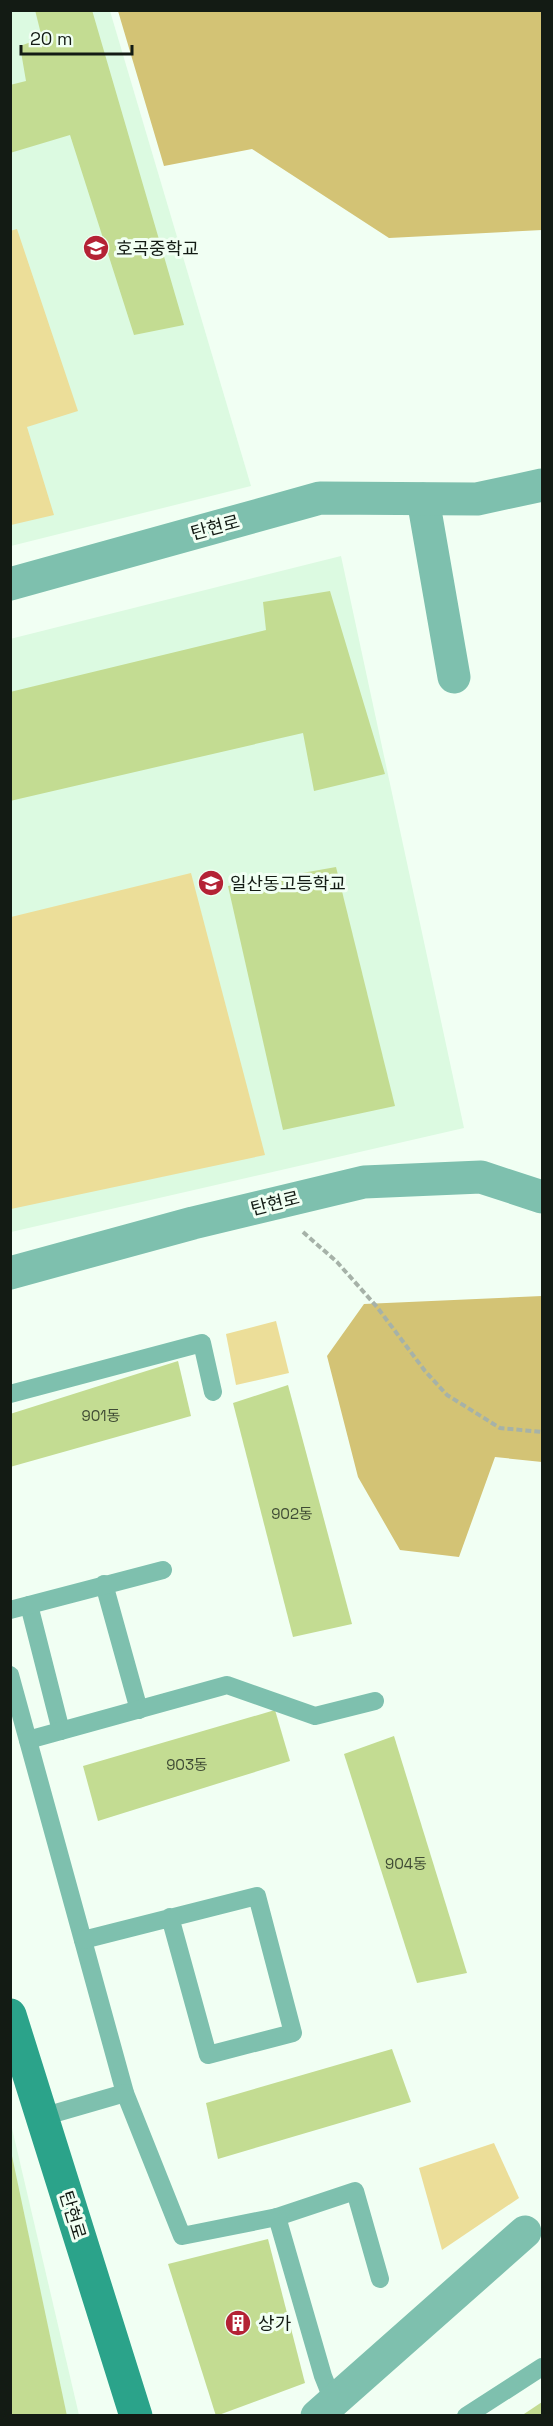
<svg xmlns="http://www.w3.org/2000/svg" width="553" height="2426" font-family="'Space Grotesk','Noto Sans KR',sans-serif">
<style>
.built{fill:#dcfae1}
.green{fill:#ecde99}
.forest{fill:#d3c375}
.building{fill:#c3dc92}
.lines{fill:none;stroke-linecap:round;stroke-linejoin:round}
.path{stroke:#a6b2a8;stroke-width:4;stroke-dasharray:6 3;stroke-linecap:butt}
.service{stroke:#7ec0ae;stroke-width:18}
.minor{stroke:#7ec0ae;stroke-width:33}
.secondary{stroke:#2ba38a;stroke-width:33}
.labels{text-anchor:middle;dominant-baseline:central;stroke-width:6;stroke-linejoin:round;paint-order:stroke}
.number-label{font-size:15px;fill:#3f4b34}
.poi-label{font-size:18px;fill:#131b14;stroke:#f1fff3;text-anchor:start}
.street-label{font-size:18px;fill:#131b14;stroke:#f1fff3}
</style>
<rect width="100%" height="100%" fill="#f1fff3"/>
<g class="built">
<path d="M10,11H110L251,486L11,546Z"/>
<path d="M341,556L464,1128L11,1232L10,639Z"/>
<path d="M11,2124L79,2415H11Z"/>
</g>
<g class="green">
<path d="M17,229L78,411L27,427L54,515L11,525L10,231Z"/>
<path d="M191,873L265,1155L11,1209V917Z"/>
<path d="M276,1321L289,1373L236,1385L226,1334Z"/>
<path d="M494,2143L519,2198L442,2250L419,2168Z"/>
</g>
<g class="forest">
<path d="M118,11H542V230L389,238L252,149L164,166Z"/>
<path d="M542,1296V1462L495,1457L459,1557L400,1550L358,1477L327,1356L364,1304Z"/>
</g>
<g class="building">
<path d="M35,10H92L184,325L134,335L70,135L10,153V85L26,81L20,46L42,38Z"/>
<path d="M330,591L385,774L314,791L303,733L10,801V692L266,630L263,602Z"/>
<path d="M336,867L395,1106L283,1130L228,886Z"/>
<path d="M178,1361L191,1416L10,1467V1414Z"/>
<path d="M288,1385L352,1624L293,1637L233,1403Z"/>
<path d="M275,1710L290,1761L98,1821L83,1766Z"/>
<path d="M394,1736L467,1973L417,1983L344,1754Z"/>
<path d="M392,2049L411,2102L218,2159L206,2103Z"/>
<path d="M10,2156H12L67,2416H10Z"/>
<path d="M268,2239L305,2383L216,2416L168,2264Z"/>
<path d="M542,2402V2416H521Z"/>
</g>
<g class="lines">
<path class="path" d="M303,1232L337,1262L377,1307L425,1371L447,1395L500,1428L542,1432"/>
<g class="service">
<path d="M10,1394L202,1343L213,1392"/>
<path d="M104,1584L139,1710"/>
<path d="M29,1605L61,1731"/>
<path d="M10,1610L163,1570"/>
<path d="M10,1675L125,2093L182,2236L277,2217L355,2191L380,2279"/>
<path d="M28,1740L227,1685L315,1716L375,1701"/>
<path d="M83,1940L257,1896L293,2033L208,2055L170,1917"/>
<path d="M42,2117L125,2093"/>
<path d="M277,2217L323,2376L333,2401"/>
<path d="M466,2416L542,2367"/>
</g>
<g class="minor">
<path d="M423,499L454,677"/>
<path d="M10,584L320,498L477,499L542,485"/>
<path d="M10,1273L193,1223L364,1182L481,1177L542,1197"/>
<path d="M317,2416L525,2232"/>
</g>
<path class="secondary" d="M10,2015L136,2416"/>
</g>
<defs>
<g id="school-disc" transform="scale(1.35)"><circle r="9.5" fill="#b42235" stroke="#f1fff3"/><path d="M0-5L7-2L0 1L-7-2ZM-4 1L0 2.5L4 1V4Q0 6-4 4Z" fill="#fff"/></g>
<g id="building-disc" transform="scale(1.35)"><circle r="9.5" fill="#b42235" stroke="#f1fff3"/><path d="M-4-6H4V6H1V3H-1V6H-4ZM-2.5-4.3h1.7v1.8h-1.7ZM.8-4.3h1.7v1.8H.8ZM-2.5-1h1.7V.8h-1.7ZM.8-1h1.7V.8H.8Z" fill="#fff"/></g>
</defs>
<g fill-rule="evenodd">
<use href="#school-disc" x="96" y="248"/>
<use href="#school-disc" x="211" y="883"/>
<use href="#building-disc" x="238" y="2323"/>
</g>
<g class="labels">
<g class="number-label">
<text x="101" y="1415">901동</text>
<text x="292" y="1513">902동</text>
<text x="187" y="1764">903동</text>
<text x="406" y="1863">904동</text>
</g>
<g class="poi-label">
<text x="116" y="248">호곡중학교</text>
<text x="230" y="883">일산동고등학교</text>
<text x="258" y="2323">상가</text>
</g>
<g class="street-label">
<text transform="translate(215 527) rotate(-15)">탄현로</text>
<text transform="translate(275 1203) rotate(-14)">탄현로</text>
<text transform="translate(73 2215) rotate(73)">탄현로</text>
</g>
</g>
<rect width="553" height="2426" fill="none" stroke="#131b14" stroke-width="24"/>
<path d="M21 45v9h111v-9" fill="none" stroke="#131b14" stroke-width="3"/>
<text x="30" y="45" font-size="18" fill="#131b14" stroke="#f1fff3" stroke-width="4.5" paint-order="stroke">20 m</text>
</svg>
